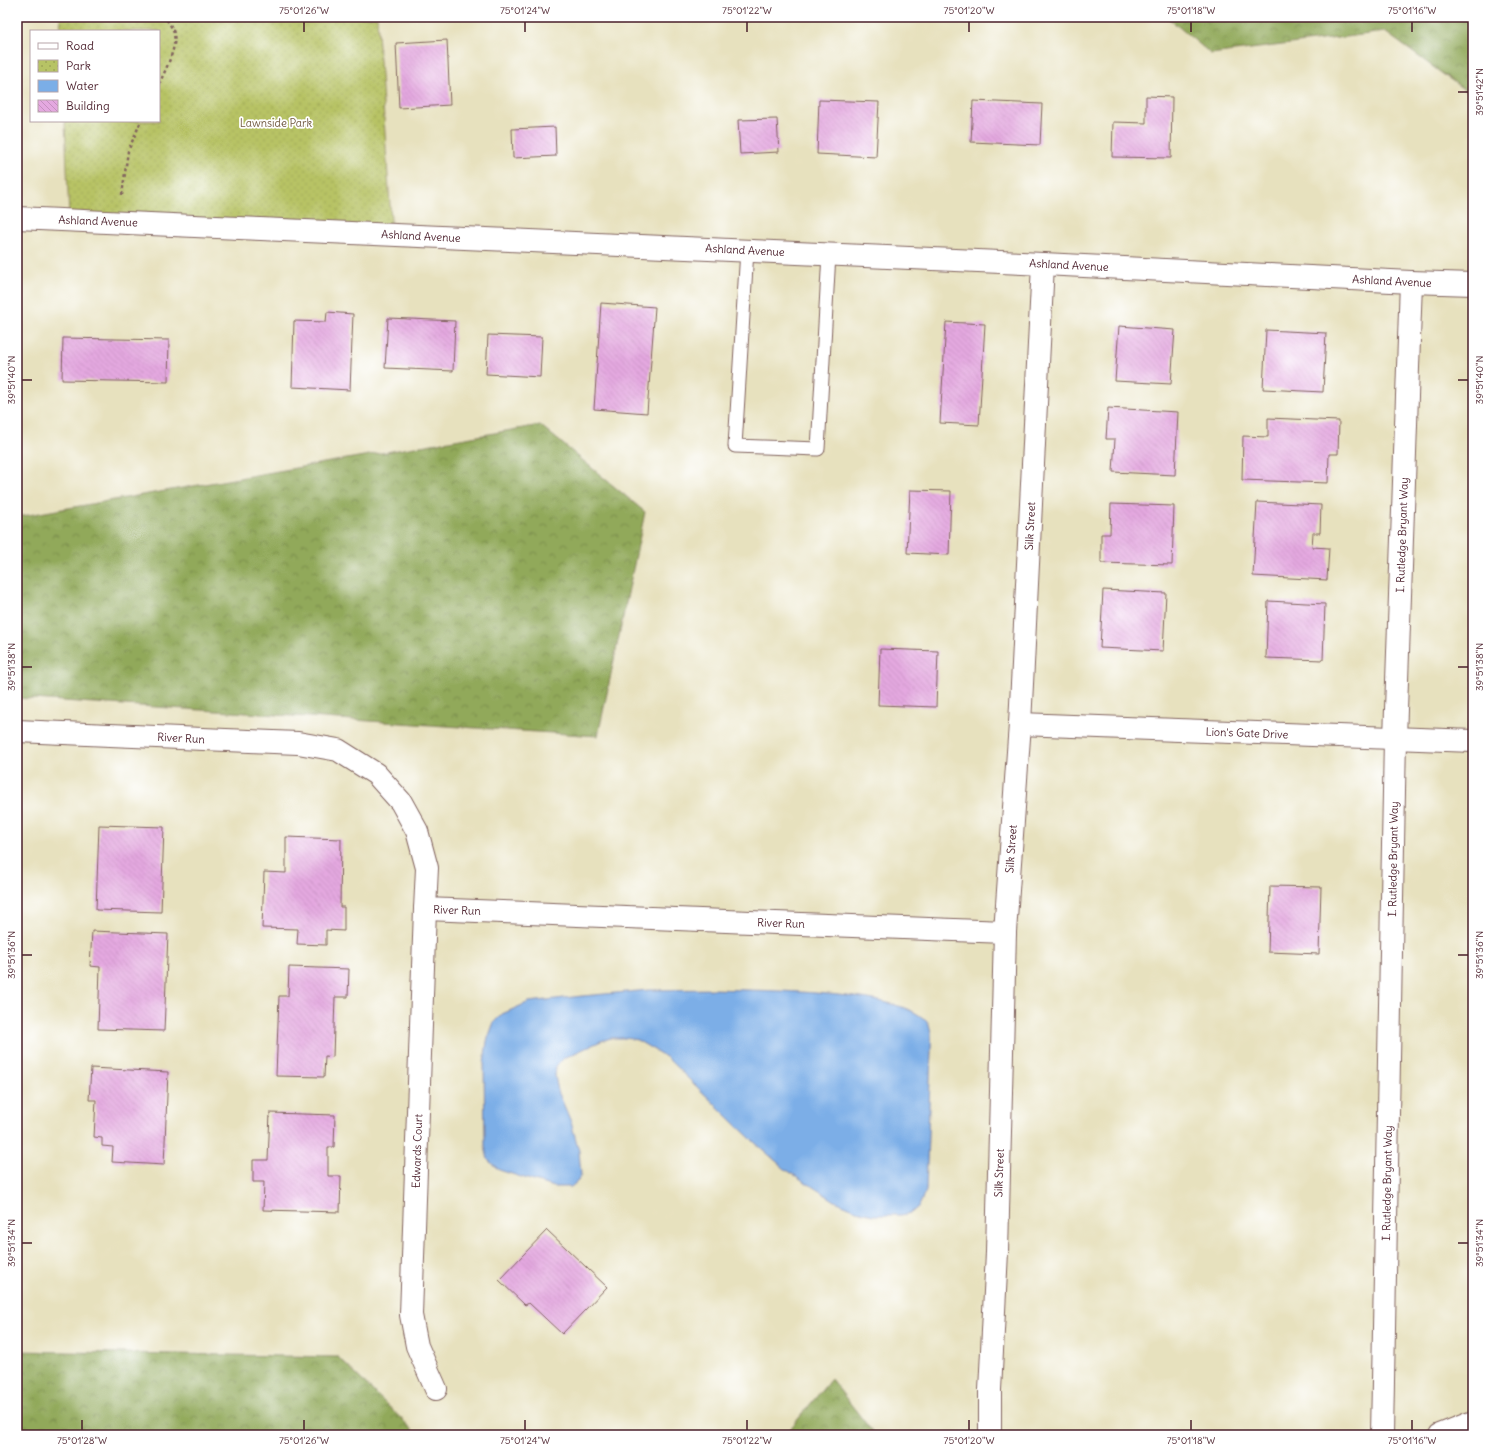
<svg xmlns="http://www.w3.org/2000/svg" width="1490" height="1452" font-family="Delius,sans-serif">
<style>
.forest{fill:url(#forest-crowns);stroke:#6e6442}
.park{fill:url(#park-dots);stroke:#807148}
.water{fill:#7baee7;stroke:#626689}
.building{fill:url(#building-back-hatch)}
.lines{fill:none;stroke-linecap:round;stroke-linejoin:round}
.service-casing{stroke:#81635e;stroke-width:15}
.minor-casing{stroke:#81635e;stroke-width:24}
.path{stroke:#81635e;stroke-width:2.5;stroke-dasharray:3 3;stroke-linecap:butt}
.service{stroke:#fff;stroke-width:13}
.minor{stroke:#fff;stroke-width:22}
.ticks{fill:none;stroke:#4a1f2b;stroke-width:1.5}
.labels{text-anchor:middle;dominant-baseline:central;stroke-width:3.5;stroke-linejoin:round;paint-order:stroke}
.park-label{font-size:11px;fill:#70583f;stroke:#fff}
.street-label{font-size:11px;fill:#4a1f2b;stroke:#fff}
.neatline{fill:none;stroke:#4a1f2b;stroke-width:1.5}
.ticks-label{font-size:10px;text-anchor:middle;fill:#4a1f2b}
</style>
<defs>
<pattern id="forest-crowns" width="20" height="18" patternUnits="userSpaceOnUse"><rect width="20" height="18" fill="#91a95a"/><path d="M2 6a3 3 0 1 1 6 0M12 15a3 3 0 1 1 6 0" fill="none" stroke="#78894b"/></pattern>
<pattern id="park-dots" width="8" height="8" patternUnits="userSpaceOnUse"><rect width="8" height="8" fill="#b7c365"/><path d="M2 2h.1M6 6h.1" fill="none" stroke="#9fa758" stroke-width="1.8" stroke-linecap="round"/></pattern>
<pattern id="building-back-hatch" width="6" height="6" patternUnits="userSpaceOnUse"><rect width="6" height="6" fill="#e4a8e0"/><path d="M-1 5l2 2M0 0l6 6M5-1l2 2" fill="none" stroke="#c590c0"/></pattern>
</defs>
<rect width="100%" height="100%" fill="#fff"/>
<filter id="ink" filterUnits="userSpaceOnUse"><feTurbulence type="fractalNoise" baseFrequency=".025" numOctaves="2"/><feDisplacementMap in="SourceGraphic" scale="8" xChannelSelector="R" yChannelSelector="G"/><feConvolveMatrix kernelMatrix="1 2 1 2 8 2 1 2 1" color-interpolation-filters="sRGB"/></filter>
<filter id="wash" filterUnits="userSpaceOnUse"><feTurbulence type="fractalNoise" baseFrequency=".012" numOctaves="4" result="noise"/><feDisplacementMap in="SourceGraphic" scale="16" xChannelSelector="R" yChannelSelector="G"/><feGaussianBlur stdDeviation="0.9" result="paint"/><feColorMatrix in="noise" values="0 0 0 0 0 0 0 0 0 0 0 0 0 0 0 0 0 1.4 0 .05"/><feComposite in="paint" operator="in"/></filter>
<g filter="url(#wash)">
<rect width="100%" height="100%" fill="#e7e1be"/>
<g class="forest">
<path d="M1167,17H1473V96L1385,32L1211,54Z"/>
<path d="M540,425L645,512L598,736L17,698V517Z"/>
<path d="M17,1351L338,1357L418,1435H17Z"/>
<path d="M831,1379L875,1435H785Z"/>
</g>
<path class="park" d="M60,17H377L392,234L69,218L65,121H159V31H61Z"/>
<path class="water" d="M713,989C756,991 901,989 927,1022C933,1029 931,1043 931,1052L926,1191L919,1206L911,1213L901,1215H873L861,1212L835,1201L785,1169L753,1141L666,1057L637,1040L625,1038H611L601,1041L564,1058L556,1066L555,1076L558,1091L571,1122L579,1151L581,1175L578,1181L571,1187H553L499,1170L488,1160L485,1146L484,1062L487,1041L494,1022L502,1014L529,1002L582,996L649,990Z"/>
<g id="blocks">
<g class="building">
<path d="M447,40L450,105L399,108L396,43Z"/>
<path d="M1146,96L1172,97L1171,158L1112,157L1113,122L1146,123Z"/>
<path d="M819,100L879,102L876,157L817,154Z"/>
<path d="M973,101L1042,104L1040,145L971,142Z"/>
<path d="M777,119L779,152L740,154L738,120Z"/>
<path d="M555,127L556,156L513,158L512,129Z"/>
<path d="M601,303L655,307L647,413L594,409Z"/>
<path d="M327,312L353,314L350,390L292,387L294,321L326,322Z"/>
<path d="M388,318L455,321L453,371L385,368Z"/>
<path d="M946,322L985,324L979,425L940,423Z"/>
<path d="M1119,326L1175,330L1171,384L1115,381Z"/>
<path d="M1266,330L1326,333L1323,392L1263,389Z"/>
<path d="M488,335L542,337L540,377L486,374Z"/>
<path d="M63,338L169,340L168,382L62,380Z"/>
<path d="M1108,408L1178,412L1175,475L1113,472L1115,439H1106Z"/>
<path d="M1268,418L1339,421L1338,454H1329L1328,483L1242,480L1243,436L1268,437Z"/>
<path d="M910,490L951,491L949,555L907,553Z"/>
<path d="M1257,502L1321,505L1320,533H1313L1312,547L1329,548L1327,580L1253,576Z"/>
<path d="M1111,504L1174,506L1172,565L1101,563V534H1110Z"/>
<path d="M1103,590L1166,593L1163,651L1100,648Z"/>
<path d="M1268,601L1325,604L1323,660L1266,658Z"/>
<path d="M880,649L938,651L936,707L878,705Z"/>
<path d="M99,825L164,827L161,912L96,910Z"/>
<path d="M286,837L341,839L340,907H344V931L326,930V945L297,944L298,929L262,928L264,872L286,873Z"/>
<path d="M1270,886L1321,887L1319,954L1268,952Z"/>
<path d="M92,931L168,934L164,1031L98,1029L100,967L90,966Z"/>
<path d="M289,967L349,969L348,997H335L333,1057L325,1056L324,1077L276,1076L279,996H288Z"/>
<path d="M91,1068L168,1072L164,1165L112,1162L113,1147L102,1146V1138L94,1137L96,1100H89Z"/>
<path d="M270,1113L335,1115L334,1147H328V1176H341L340,1212L263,1210L264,1182H253V1160H268Z"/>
<path d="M547,1230L607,1287L562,1334L529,1303L525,1305L499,1280Z"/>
</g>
</g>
</g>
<g filter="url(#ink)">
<use href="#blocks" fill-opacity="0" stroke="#81635e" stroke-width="1"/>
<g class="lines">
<g class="service-casing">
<path id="service" d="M747,250L735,446L818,449L829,254"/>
</g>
<g class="minor-casing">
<g id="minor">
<path d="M17,218L1043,264L1411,282L1473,284"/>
<path d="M1020,724L1473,741"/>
<path d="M17,731L298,743L338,750L376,774L401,802L417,831L427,868L425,909L1005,932"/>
<path d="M425,909L411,1315L417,1346L436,1389"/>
<path d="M990,1435V1390L997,1252L1005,932L1020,724L1043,264"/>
<path d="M1382,1435L1395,738L1411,282"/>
<path d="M1440,1435L1473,1422"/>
</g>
</g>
<g class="path">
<path d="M159,84C165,71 177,48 174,34C173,28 168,22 165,17"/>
<path d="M122,195L128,151L141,121"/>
</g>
<use href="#service" class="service"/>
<use href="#minor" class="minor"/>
</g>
</g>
<path class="ticks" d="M304,22V32M525,22V32M747,22V32M969,22V32M1191,22V32M1412,22V32M1458,92H1468M22,380H32M1458,380H1468M22,667H32M1458,667H1468M22,955H32M1458,955H1468M22,1243H32M1458,1243H1468M82,1420V1430M304,1420V1430M525,1420V1430M747,1420V1430M969,1420V1430M1191,1420V1430M1412,1420V1430"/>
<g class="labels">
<g class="park-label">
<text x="276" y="123">Lawnside Park</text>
</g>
<g class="street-label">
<text transform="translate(98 221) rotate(2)">Ashland Avenue</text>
<text transform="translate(421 236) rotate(3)">Ashland Avenue</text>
<text transform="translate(745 250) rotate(3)">Ashland Avenue</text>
<text transform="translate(1069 265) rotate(3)">Ashland Avenue</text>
<text transform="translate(1392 281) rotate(3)">Ashland Avenue</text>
<text transform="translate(1030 526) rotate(-87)">Silk Street</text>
<text transform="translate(1402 535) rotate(-88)">I. Rutledge Bryant Way</text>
<text transform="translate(1247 733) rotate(2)">Lion's Gate Drive</text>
<text transform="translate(181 738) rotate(3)">River Run</text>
<text transform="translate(1011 849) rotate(-86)">Silk Street</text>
<text transform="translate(1393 859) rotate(-89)">I. Rutledge Bryant Way</text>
<text transform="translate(457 910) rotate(2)">River Run</text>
<text transform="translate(781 923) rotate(2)">River Run</text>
<text transform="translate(417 1151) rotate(-88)">Edwards Court</text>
<text transform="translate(999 1173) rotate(-88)">Silk Street</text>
<text transform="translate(1387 1183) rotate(-89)">I. Rutledge Bryant Way</text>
</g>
</g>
<rect width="1490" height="1452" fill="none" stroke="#fff" stroke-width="44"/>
<rect x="30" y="30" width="130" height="92" fill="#ffffff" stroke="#b7a5aa"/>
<rect x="38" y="43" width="20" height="6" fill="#ffffff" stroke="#b7a5aa"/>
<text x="66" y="50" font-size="12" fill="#4a1f2b">Road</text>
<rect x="38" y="60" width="20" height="12" fill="url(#park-dots)" stroke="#b7a5aa"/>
<text x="66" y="70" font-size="12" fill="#4a1f2b">Park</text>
<rect x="38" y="80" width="20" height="12" fill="#7baee7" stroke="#b7a5aa"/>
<text x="66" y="90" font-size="12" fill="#4a1f2b">Water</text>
<rect x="38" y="100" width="20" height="12" fill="url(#building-back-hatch)" stroke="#b7a5aa"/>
<text x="66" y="110" font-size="12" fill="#4a1f2b">Building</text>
<rect x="22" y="22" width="1446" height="1408" class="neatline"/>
<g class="ticks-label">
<text x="304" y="14">75°01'26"W</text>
<text x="525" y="14">75°01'24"W</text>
<text x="747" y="14">75°01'22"W</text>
<text x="969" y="14">75°01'20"W</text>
<text x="1191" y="14">75°01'18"W</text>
<text x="1412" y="14">75°01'16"W</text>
<text transform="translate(1479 92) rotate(-90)" y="4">39°51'42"N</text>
<text transform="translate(11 380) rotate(-90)" y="4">39°51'40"N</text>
<text transform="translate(1479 380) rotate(-90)" y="4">39°51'40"N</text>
<text transform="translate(11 667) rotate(-90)" y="4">39°51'38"N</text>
<text transform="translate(1479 667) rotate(-90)" y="4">39°51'38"N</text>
<text transform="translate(11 955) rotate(-90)" y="4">39°51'36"N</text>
<text transform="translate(1479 955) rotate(-90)" y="4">39°51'36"N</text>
<text transform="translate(11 1243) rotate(-90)" y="4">39°51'34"N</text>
<text transform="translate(1479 1243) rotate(-90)" y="4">39°51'34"N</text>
<text x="82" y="1444">75°01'28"W</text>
<text x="304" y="1444">75°01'26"W</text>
<text x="525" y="1444">75°01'24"W</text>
<text x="747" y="1444">75°01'22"W</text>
<text x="969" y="1444">75°01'20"W</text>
<text x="1191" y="1444">75°01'18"W</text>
<text x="1412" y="1444">75°01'16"W</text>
</g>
</svg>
